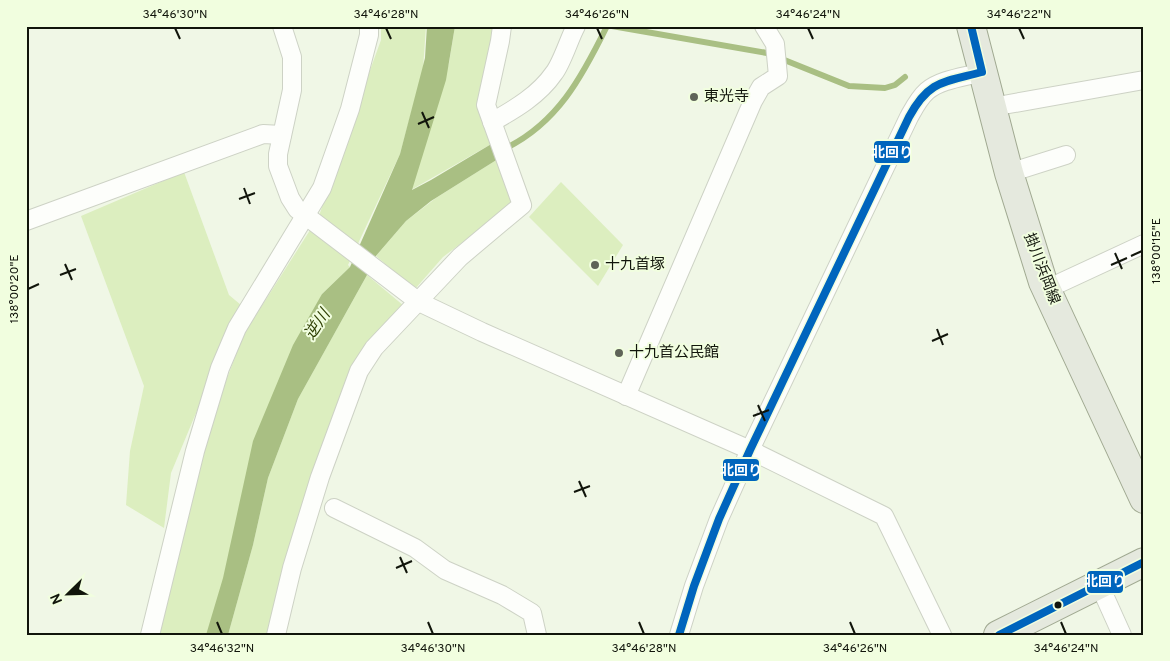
<svg xmlns="http://www.w3.org/2000/svg" width="1170" height="661" font-family="Overpass,'Noto Sans JP',sans-serif">
<style>
.green{fill:#dceebf}
.water{fill:#a9bf83}
.lines{fill:none;stroke-linecap:round;stroke-linejoin:round}
.stream{stroke:#a9bf83;stroke-width:6}
.minor-casing{stroke:#cdd2c5;stroke-width:20}
.primary-casing{stroke:#a0a991;stroke-width:30}
.minor{stroke:#fdfefb;stroke-width:18}
.primary{stroke:#e5e9de;stroke-width:28}
.bus-1-casing{stroke:#f1fedf;stroke-width:11}
.bus-1{stroke:#0065bd;stroke-width:8}
.ticks{fill:none;stroke:#11150b;stroke-width:2}
.poi-dot{fill:#5f6458;stroke:#f1fedf;stroke-width:2}
.bus-dot{fill:#11150b;stroke:#f1fedf;stroke-width:2}
.labels{text-anchor:middle;dominant-baseline:central;stroke-width:4;stroke-linejoin:round;paint-order:stroke}
.poi-label{font-size:15px;fill:#11150b;stroke:#f1fedf;text-anchor:start}
.street-label{font-size:15px;fill:#11150b;stroke:#f1fedf}
.water-label{font-size:16px;font-style:italic;fill:#2f4004;stroke:#f1fedf}
.line-badge{stroke:#f1fedf;stroke-width:2}
.badge-label{font-size:14px;text-anchor:middle;font-weight:bold;fill:#fff}
.neatline{fill:none;stroke:#11150b;stroke-width:2}
.ticks-label{font-size:12px;text-anchor:middle;fill:#11150b}
</style>
<rect width="100%" height="100%" fill="#f0f7e6"/>
<g class="green">
<path d="M381,26H426L423,69L400,154L348,265L350,267L322,294L212,635H159L203,441L244,334L319,216L341,150L381,40Z"/>
<path d="M455,26H496L493,143L411,190L449,63Z"/>
<path d="M498,159L512,194L510,206L443,257L415,289L376,256L406,221L436,198Z"/>
<path d="M184,172L229,295L241,305L171,473L164,528L126,505L130,451L144,386L81,216Z"/>
<path d="M561,182L623,245L598,286L529,217Z"/>
<path d="M367,275L404,306L366,347L274,635H228L253,545L268,478L298,399Z"/>
</g>
<path class="water" d="M427,26H455L446,80L412,190L431,180L493,143L498,159L431,201L406,221L375,257L367,275L298,399L268,478L253,545L228,635H206L223,578L253,441L293,345L322,294L350,267L400,154L425,58Z"/>
<g class="lines">
<g class="stream">
<path d="M612,26L767,53L849,86L885,88L895,85L905,77"/>
<path d="M504,149C557,124 582,77 607,26"/>
</g>
<g class="minor-casing">
<g id="minor">
<path d="M282,26L292,57V90L278,154V166L290,198L297,209L419,302L482,332L750,450L884,516L942,635"/>
<path d="M992,107L1144,80"/>
<path d="M492,122C515,109 539,95 554,73C562,63 569,39 576,26"/>
<path d="M1009,173L1066,155"/>
<path d="M26,221L263,134L282,135"/>
<path d="M1047,289L1144,244"/>
<path d="M626,396L753,101L761,87L778,76L775,44L764,26"/>
<path d="M334,508L415,548L445,570L502,595L532,613L537,635"/>
<path d="M1099,584L1122,635"/>
<path d="M150,635L195,451L220,368L237,328L322,188L350,109L369,35V26"/>
<path d="M276,635L292,568L320,477L359,371L374,348L460,257L522,205L486,105L500,41L502,26"/>
<path d="M679,635L694,586L719,519L750,450L909,117C914,108 919,98 927,91C941,79 965,77 982,72"/>
</g>
</g>
<g class="primary-casing">
<g id="primary">
<path d="M971,26L1009,173L1043,282L1144,499"/>
<path d="M998,635L1144,562"/>
</g>
</g>
<use href="#minor" class="minor"/>
<use href="#primary" class="primary"/>
<g class="bus-1-casing">
<g id="bus-1">
<path d="M679,635L694,586L719,519L750,450L909,117C929,80 944,82 982,72L971,26"/>
<path d="M999,635L1144,562"/>
</g>
</g>
<use href="#bus-1" class="bus-1"/>
</g>
<path class="ticks" d="M175,28L180,39M386,28L391,39M597,28L602,39M808,28L813,39M1019,28L1024,39M422,112L429,128M418,124L434,117M244,188L250,204M239,199L255,193M1115,253L1122,269M1131,256L1142,251M65,264L72,280M1111,265L1127,258M60,275L76,269M28,289L39,284M937,329L943,345M932,341L948,334M758,405L765,421M753,416L769,410M579,481L586,497M574,492L590,486M400,557L407,573M396,568L412,561M217,622L222,634M428,622L433,634M639,622L644,634M850,622L855,634M1061,622L1066,634"/>
<g class="poi-dot">
<circle cx="694" cy="97" r="5"/>
<circle cx="595" cy="265" r="5"/>
<circle cx="619" cy="353" r="5"/>
</g>
<circle class="bus-dot" cx="1058" cy="605" r="4.5"/>
<g class="labels">
<g class="poi-label">
<text x="704" y="97">東光寺</text>
<text x="605" y="265">十九首塚</text>
<text x="629" y="353">十九首公民館</text>
</g>
<g class="street-label">
<text transform="translate(1041 269) rotate(69)">掛川浜岡線</text>
</g>
<g class="water-label">
<text transform="translate(318 325) rotate(-56)">逆川</text>
</g>
</g>
<g class="line-badge">
<rect x="873" y="140" width="38" height="24" rx="5" fill="#0065bd"/>
<rect x="722" y="458" width="38" height="24" rx="5" fill="#0065bd"/>
<rect x="1086" y="570" width="38" height="24" rx="5" fill="#0065bd"/>
</g>
<g class="badge-label">
<text x="892" y="157">北回り</text>
<text x="741" y="475">北回り</text>
<text x="1105" y="586">北回り</text>
</g>
<rect width="1170" height="661" fill="none" stroke="#f1fedf" stroke-width="55"/>
<g transform="translate(68 594) rotate(247)" stroke="#f1fedf" stroke-width="4" paint-order="stroke">
<path d="M0-4L9 19L0 12L-9 19Z" fill="#11150b"/>
<text y="-8" font-size="14" font-weight="bold" text-anchor="middle" fill="#11150b">N</text>
</g>
<rect x="28" y="28" width="1114" height="606" class="neatline"/>
<g class="ticks-label">
<text x="175" y="18">34°46'30"N</text>
<text x="386" y="18">34°46'28"N</text>
<text x="597" y="18">34°46'26"N</text>
<text x="808" y="18">34°46'24"N</text>
<text x="1019" y="18">34°46'22"N</text>
<text transform="translate(1156 251) rotate(-90)" y="4">138°00'15"E</text>
<text transform="translate(14 289) rotate(-90)" y="4">138°00'20"E</text>
<text x="222" y="652">34°46'32"N</text>
<text x="433" y="652">34°46'30"N</text>
<text x="644" y="652">34°46'28"N</text>
<text x="855" y="652">34°46'26"N</text>
<text x="1066" y="652">34°46'24"N</text>
</g>
</svg>
